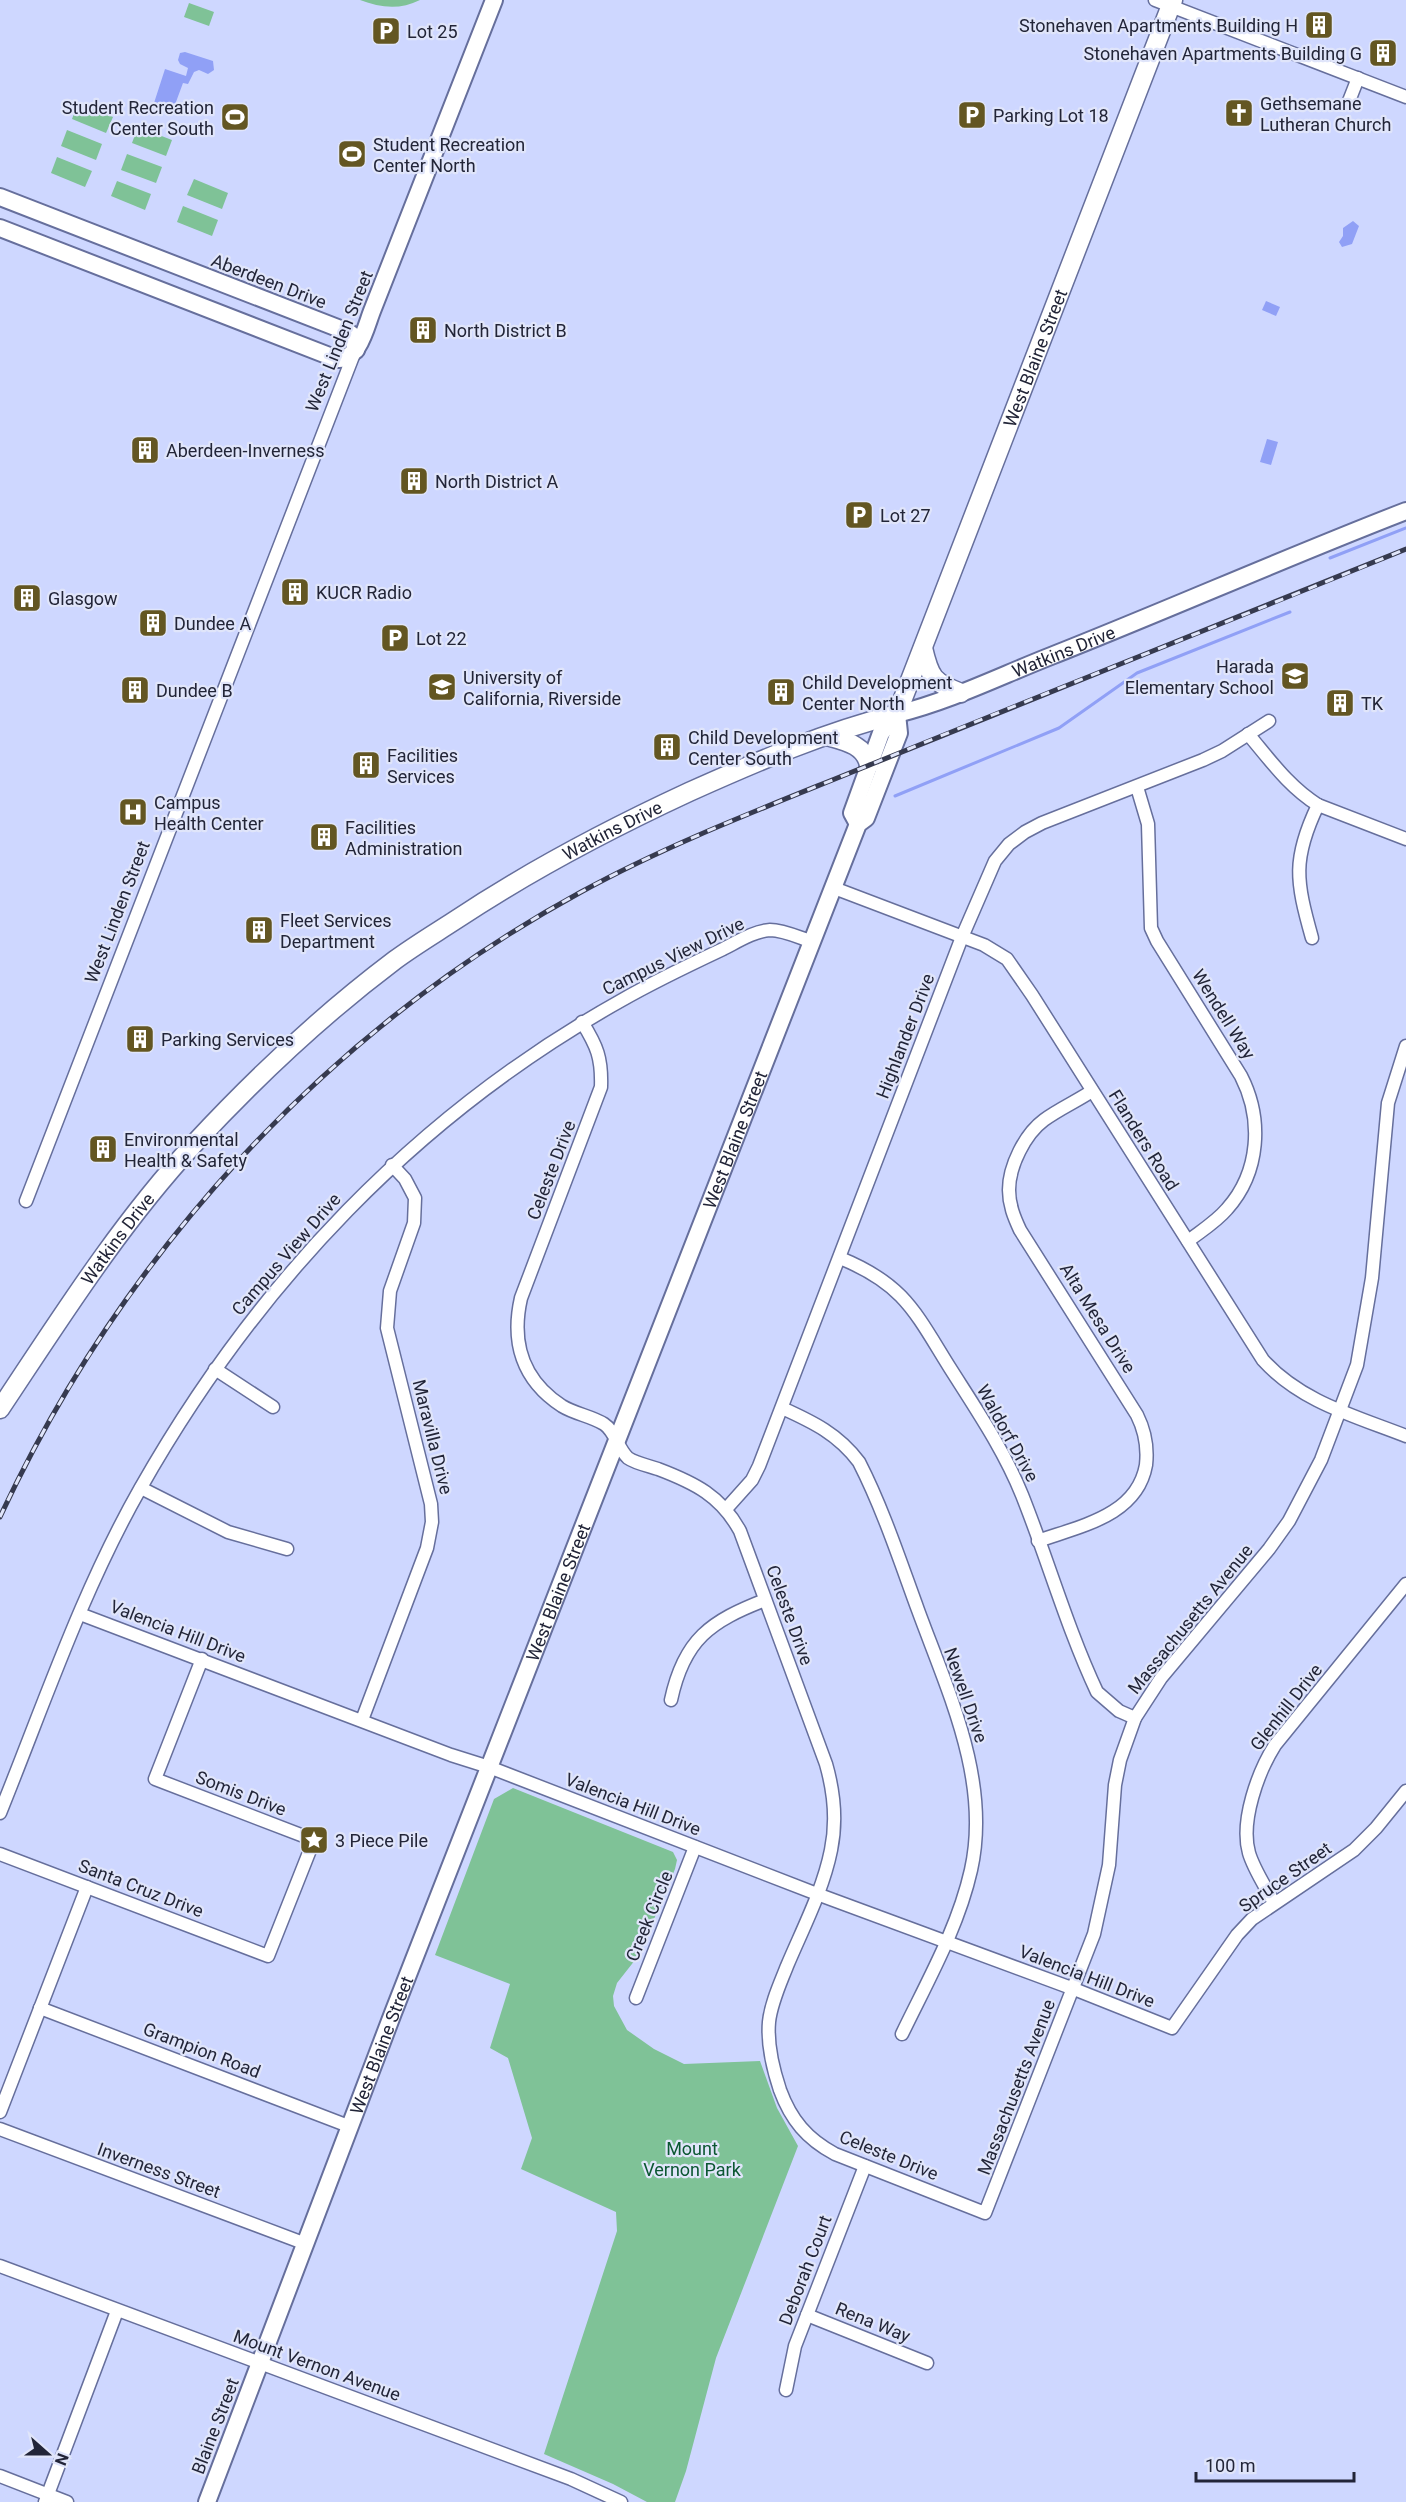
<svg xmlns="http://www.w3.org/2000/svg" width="1406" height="2502" font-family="Roboto,sans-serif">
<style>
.green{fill:#7fc297}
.water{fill:#90a0f6}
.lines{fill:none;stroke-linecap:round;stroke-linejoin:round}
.stream{stroke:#90a0f6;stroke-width:3}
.minor-casing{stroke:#666f9c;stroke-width:15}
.tertiary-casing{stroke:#666f9c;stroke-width:20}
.secondary-casing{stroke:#666f9c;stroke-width:21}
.minor{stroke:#fff;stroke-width:12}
.tertiary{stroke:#fff;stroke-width:16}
.secondary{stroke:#fff;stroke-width:18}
.rail-casing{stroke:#363a4f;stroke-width:5}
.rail{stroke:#e0e5fa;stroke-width:3;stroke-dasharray:9;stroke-linecap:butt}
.labels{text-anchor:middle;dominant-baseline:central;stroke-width:4.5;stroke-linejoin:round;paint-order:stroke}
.poi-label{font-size:18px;fill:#222538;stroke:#e0e5fa;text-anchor:start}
.street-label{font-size:18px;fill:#222538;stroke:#e0e5fa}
.park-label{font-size:18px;fill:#0b5732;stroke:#e0e5fa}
</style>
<rect width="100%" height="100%" fill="#ced7ff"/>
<g class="green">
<path d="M360,0H420C400,10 381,8 360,0Z"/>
<path d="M189,3L214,12L209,26L184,17Z"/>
<path d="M78,103L113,117L106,133L72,119Z"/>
<path d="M138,127L172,140L166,156L132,143Z"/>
<path d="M67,130L102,144L96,160L61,146Z"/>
<path d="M127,154L162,167L156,183L121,170Z"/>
<path d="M57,157L92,171L85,187L51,173Z"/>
<path d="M194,179L228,193L222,209L187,195Z"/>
<path d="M117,181L151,194L145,210L111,196Z"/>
<path d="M183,206L218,220L212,236L177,222Z"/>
<path d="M513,1788L673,1852L677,1860L675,1869L639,1955L617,1983L613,1996L614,2006L627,2030L654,2049L684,2064L760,2061L777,2108L798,2146L716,2358L686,2471L675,2502H647L613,2484L544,2454L617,2231L616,2212L521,2169L532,2138L508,2058L490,2048L510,1984L435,1955L494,1799Z"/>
</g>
<g class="water">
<path d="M185,52L213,61L214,70L208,74L199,70L194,72L188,84L183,83L173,110L154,103L165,69L186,76L188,68L180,64L178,60L180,53Z"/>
<path d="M1353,221L1359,226L1352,244L1342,247L1339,242L1343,236V228Z"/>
<path d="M1266,301L1280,307L1276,316L1262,310Z"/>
<path d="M1267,439L1278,442L1271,465L1260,462Z"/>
</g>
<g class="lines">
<g class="stream">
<path d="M1330,558L1406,528"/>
<path d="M895,796L1059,728L1137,673L1290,612"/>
</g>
<g class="minor-casing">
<g id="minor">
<path d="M1155,0L1406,97"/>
<path d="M1349,101L1358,78"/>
<path d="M1248,734C1270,760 1289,787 1318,805L1406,839"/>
<path d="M1137,787L1148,824L1151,928L1157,941L1241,1076C1263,1119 1260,1172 1227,1209C1216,1222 1201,1231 1188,1241"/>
<path d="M834,888L984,945L1007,959L1032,995L1263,1360C1301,1402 1355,1416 1406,1436"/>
<path d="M1312,938C1296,881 1292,859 1318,805"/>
<path d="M582,1022C597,1046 602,1058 601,1087L521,1298C511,1342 522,1380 562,1406C575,1414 591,1416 604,1424C615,1431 618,1449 628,1458C635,1463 649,1466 658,1469C695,1483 721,1496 740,1531L826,1764C834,1792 837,1821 831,1850C823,1890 803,1928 787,1966C780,1984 771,2003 769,2022C767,2045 773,2069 780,2090C791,2120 807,2139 835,2154L985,2213L1094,1934L1109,1865L1115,1785L1120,1760L1135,1718L1161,1678L1269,1549L1289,1521L1321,1460L1357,1365L1372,1278L1388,1103L1406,1046"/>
<path d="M26,1201L355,351"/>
<path d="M840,1258C904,1284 915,1312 950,1368C976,1409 1004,1450 1022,1495C1048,1560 1067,1628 1097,1692L1119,1711L1135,1718"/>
<path d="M215,1369L273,1407"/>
<path d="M782,1408C813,1422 838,1434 859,1462C883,1509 900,1561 918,1610C948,1692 991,1781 971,1870C958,1928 927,1982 902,2034"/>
<path d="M141,1488L228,1532L287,1549"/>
<path d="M726,1509L752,1480L759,1466L962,937L995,861L1009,844L1025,832L1042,823L1203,760L1222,751L1269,721"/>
<path d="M1038,1541C1080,1526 1137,1516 1146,1465C1148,1447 1145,1431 1137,1415L1020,1230C1014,1217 1009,1205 1009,1190C1009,1166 1025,1134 1044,1120C1059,1109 1077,1101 1092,1091"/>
<path d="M80,1614L451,1755L489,1767L817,1894L1074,1989L1172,2028L1237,1935L1252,1919L1354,1850L1376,1828L1406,1791"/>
<path d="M671,1700C684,1639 711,1621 765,1600"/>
<path d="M362,1720L427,1548L432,1522L431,1504L387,1328L390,1291L414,1223L415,1198L405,1179L392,1165"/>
<path d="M0,1813C44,1704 82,1591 140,1489C256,1284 416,1115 622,1000C655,981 689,965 723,949C737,942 754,931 770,930C784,930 800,938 813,942"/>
<path d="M0,1854L268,1956L314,1840L155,1779L202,1659"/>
<path d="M1274,1903C1266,1887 1254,1870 1249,1853C1240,1821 1258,1772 1275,1745L1406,1584"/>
<path d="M636,1998L695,1847"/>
<path d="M40,2008L351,2127"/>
<path d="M0,2112L87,1887"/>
<path d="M0,2129L306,2244"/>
<path d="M0,2266L571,2479L621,2502"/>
<path d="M807,2315L927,2363"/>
<path d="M786,2390L795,2346L865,2166"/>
<path d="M0,2476L67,2502"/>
<path d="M45,2502L117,2311"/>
</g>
</g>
<g class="tertiary-casing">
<g id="tertiary">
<path d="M0,197L348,332L352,335L356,350"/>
<path d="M0,228L337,359C359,361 366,326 372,311L494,0"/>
<path id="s1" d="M897,714C950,701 1000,676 1051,656C1170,609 1287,557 1406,511"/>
<path d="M858,824L852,813L881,733L897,714"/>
<path id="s2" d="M207,2502L393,2013L858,824L866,818L899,733L897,714"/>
</g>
</g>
<g class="secondary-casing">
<g id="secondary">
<path d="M923,648C930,678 933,682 961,693"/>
<path d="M827,736C845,741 865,745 869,765"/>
<path id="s3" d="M0,1409C60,1319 119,1225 193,1145C255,1078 322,1015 395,960C414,946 434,934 454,921C529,871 607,830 689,792C756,762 825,732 897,714L1173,0"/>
</g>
</g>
<use href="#minor" class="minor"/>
<use href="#tertiary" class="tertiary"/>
<use href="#secondary" class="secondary"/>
<g class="rail-casing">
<path id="rail" d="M0,1517C122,1255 326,1031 581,892C674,841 774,804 872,764C1049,691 1229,622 1406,549"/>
</g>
<use href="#rail" class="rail"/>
</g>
<defs>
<g id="building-square" transform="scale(1.5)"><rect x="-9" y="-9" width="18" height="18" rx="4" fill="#635622" stroke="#e0e5fa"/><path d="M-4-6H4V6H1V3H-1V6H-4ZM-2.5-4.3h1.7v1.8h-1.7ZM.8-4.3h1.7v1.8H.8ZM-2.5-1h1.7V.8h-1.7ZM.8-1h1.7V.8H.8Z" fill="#fff"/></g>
<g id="parking-square" transform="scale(1.5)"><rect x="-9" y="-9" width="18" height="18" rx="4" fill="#635622" stroke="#e0e5fa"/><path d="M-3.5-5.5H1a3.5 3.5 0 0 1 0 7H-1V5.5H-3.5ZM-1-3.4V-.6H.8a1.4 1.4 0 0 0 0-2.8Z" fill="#fff"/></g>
<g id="church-square" transform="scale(1.5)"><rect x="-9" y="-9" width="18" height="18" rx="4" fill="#635622" stroke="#e0e5fa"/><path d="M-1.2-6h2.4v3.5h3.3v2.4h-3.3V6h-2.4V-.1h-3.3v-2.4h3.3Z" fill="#fff"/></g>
<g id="stadium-square" transform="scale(1.5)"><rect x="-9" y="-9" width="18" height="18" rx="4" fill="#635622" stroke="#e0e5fa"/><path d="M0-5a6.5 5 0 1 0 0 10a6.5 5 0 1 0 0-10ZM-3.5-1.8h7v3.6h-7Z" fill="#fff"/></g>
<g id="school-square" transform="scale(1.5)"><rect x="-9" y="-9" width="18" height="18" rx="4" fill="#635622" stroke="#e0e5fa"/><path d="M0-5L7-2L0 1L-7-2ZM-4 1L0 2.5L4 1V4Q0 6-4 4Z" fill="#fff"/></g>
<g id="university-square" transform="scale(1.5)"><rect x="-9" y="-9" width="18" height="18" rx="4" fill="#635622" stroke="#e0e5fa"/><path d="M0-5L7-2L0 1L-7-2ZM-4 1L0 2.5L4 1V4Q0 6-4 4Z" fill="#fff"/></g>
<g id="hospital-square" transform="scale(1.5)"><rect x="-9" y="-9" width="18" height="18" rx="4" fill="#635622" stroke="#e0e5fa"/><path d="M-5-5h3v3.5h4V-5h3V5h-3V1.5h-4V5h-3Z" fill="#fff"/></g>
<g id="sight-square" transform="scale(1.5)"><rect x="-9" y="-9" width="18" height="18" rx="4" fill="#635622" stroke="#e0e5fa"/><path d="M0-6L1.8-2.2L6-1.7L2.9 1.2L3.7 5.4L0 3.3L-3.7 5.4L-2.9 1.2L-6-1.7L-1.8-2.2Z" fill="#fff"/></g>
</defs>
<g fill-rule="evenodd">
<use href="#building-square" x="1319" y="25"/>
<use href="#parking-square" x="386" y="31"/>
<use href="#building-square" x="1383" y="53"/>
<use href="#church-square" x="1239" y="113"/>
<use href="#parking-square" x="972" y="115"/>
<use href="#stadium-square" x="235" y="117"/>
<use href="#stadium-square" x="352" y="154"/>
<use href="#building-square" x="423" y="330"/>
<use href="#building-square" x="145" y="450"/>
<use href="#building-square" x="414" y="481"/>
<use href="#parking-square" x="859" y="515"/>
<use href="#building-square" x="295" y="592"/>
<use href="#building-square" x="27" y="598"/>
<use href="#building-square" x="153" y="623"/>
<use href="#parking-square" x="395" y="638"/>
<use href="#school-square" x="1295" y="676"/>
<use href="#university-square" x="442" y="687"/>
<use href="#building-square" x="135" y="690"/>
<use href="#building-square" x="781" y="692"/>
<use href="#building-square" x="1340" y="703"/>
<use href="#building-square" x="667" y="747"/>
<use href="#building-square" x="366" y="765"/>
<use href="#hospital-square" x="133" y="812"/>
<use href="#building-square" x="324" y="837"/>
<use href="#building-square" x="259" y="930"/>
<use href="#building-square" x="140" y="1039"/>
<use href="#building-square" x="103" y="1149"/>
<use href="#sight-square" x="314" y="1840"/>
</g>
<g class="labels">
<g class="poi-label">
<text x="1298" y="25" text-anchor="end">Stonehaven Apartments Building H</text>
<text x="407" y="31">Lot 25</text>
<text x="1362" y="53" text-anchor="end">Stonehaven Apartments Building G</text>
<text x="1260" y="103">Gethsemane<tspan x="1260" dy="21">Lutheran Church</tspan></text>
<text x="214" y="107" text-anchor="end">Student Recreation<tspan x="214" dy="21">Center South</tspan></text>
<text x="993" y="115">Parking Lot 18</text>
<text x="373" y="144">Student Recreation<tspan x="373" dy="21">Center North</tspan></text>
<text x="444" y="330">North District B</text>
<text x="166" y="450">Aberdeen-Inverness</text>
<text x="435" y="481">North District A</text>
<text x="880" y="515">Lot 27</text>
<text x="316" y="592">KUCR Radio</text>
<text x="48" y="598">Glasgow</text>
<text x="174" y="623">Dundee A</text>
<text x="416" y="638">Lot 22</text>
<text x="1274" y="666" text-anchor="end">Harada<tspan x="1274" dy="21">Elementary School</tspan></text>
<text x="463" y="677">University of<tspan x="463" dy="21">California, Riverside</tspan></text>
<text x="802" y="682">Child Development<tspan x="802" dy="21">Center North</tspan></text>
<text x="156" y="690">Dundee B</text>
<text x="1361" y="703">TK</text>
<text x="688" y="737">Child Development<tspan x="688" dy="21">Center South</tspan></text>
<text x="387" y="755">Facilities<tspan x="387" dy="21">Services</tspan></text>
<text x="154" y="802">Campus<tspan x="154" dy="21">Health Center</tspan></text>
<text x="345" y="827">Facilities<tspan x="345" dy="21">Administration</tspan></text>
<text x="280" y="920">Fleet Services<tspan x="280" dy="21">Department</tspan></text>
<text x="161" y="1039">Parking Services</text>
<text x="124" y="1139">Environmental<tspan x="124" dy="21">Health &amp; Safety</tspan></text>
<text x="335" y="1840">3 Piece Pile</text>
</g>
<g class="street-label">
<text transform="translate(269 281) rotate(21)">Aberdeen Drive</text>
<text transform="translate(339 341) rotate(-68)">West Linden Street</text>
<text stroke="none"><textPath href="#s3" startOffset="1545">West Blaine Street</textPath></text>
<text stroke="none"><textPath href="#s1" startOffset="178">Watkins Drive</textPath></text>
<text stroke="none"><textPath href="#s3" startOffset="855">Watkins Drive</textPath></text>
<text transform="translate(117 912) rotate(-69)">West Linden Street</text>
<text transform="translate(673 956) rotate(-26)">Campus View Drive</text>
<text transform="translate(1224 1014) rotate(58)">Wendell Way</text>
<text transform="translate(905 1036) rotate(-69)">Highlander Drive</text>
<text stroke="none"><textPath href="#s2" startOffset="1461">West Blaine Street</textPath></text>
<text transform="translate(1144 1140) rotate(58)">Flanders Road</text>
<text transform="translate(551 1170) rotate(-69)">Celeste Drive</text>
<text stroke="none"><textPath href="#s3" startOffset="207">Watkins Drive</textPath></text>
<text transform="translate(286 1254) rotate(-49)">Campus View Drive</text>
<text transform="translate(1098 1318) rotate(58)">Alta Mesa Drive</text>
<text transform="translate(1008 1433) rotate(61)">Waldorf Drive</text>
<text transform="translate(433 1437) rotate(76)">Maravilla Drive</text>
<text stroke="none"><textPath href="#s2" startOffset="975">West Blaine Street</textPath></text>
<text transform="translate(790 1615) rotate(70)">Celeste Drive</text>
<text transform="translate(1190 1619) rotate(-51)">Massachusetts Avenue</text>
<text transform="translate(178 1631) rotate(21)">Valencia Hill Drive</text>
<text transform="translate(966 1695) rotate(71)">Newell Drive</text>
<text transform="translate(1286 1707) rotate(-52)">Glenhill Drive</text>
<text transform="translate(241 1793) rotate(21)">Somis Drive</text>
<text transform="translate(633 1804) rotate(21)">Valencia Hill Drive</text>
<text transform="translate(1285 1877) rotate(-35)">Spruce Street</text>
<text transform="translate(141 1888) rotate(21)">Santa Cruz Drive</text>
<text transform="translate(649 1916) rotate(-68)">Creek Circle</text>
<text transform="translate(1087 1976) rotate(21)">Valencia Hill Drive</text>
<text stroke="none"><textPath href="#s2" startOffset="489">West Blaine Street</textPath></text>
<text transform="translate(202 2050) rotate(21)">Grampion Road</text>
<text transform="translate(1016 2087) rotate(-69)">Massachusetts Avenue</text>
<text transform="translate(889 2155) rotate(22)">Celeste Drive</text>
<text transform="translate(159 2170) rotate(20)">Inverness Street</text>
<text transform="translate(805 2270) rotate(-69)">Deborah Court</text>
<text transform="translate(873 2322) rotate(22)">Rena Way</text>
<text transform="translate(317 2365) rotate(20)">Mount Vernon Avenue</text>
<text transform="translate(215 2426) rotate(-69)">Blaine Street</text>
</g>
<g class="park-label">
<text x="692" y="2148">Mount<tspan x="692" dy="21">Vernon Park</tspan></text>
</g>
</g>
<g transform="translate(48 2454) rotate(111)" stroke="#e0e5fa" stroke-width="4.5" paint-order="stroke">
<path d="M0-4.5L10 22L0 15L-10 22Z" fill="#222538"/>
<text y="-9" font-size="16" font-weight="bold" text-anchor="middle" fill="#222538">N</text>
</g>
<path d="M1196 2472v9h158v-9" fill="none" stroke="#222538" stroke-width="3"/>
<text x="1205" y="2472" font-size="18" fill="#222538" stroke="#e0e5fa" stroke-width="4.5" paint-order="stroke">100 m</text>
</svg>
